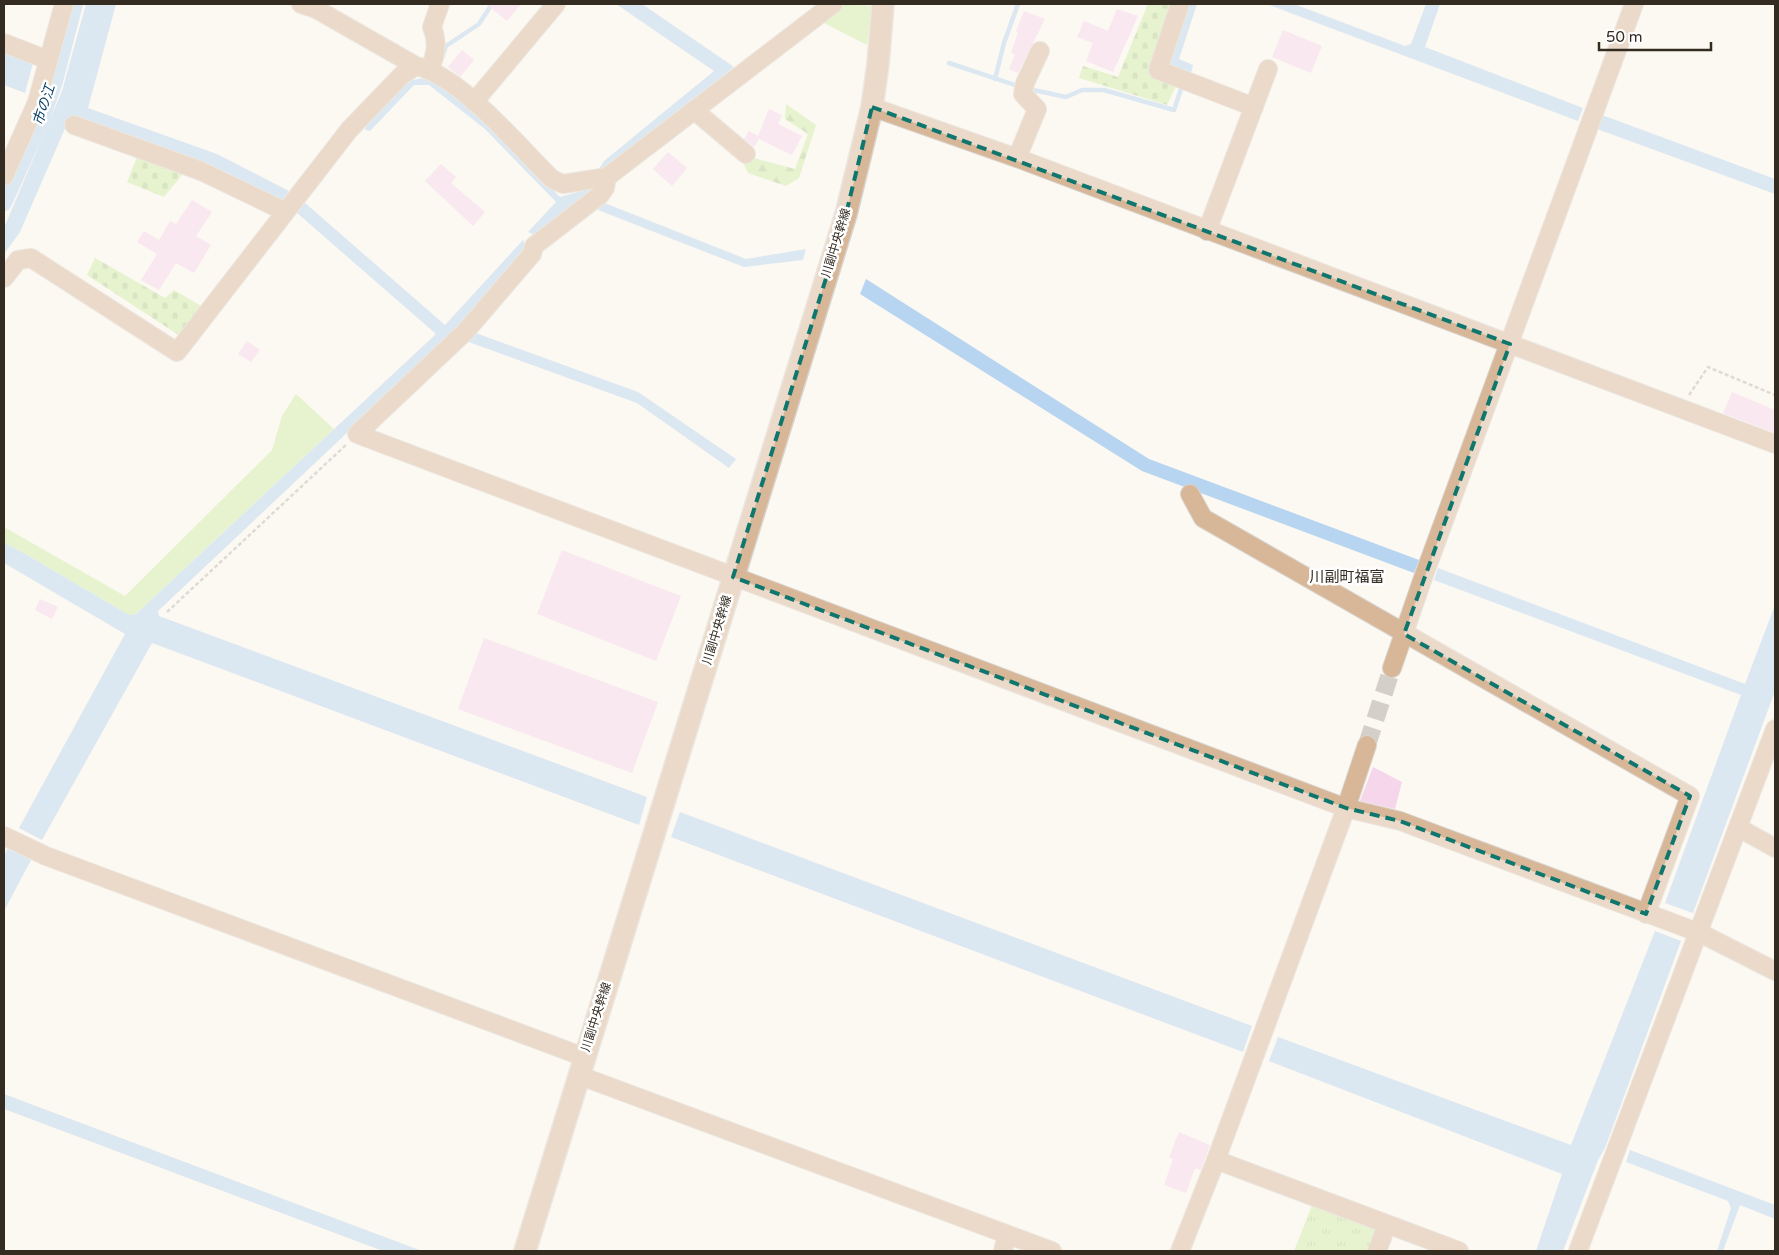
<svg xmlns="http://www.w3.org/2000/svg" width="1779" height="1255" font-family="'Varela Round','Noto Sans JP',sans-serif">
<style>
.grass{fill:#cceea3}
.forest{fill:url(#forest-firs)}
.cemetery{fill:url(#cemetery-stones)}
.park{fill:url(#park-tufts)}
.water{fill:#b7d4f0}
.lines{fill:none;stroke-linecap:round;stroke-linejoin:round}
.stream{stroke:#b7d4f0;stroke-width:4.5}
.canal{stroke:#b7d4f0;stroke-width:16}
.building{fill:#f6d6eb}
.minor-tunnel{stroke:#d4cfc8;stroke-width:18;stroke-dasharray:18 9;stroke-linecap:butt}
.minor-casing{stroke:#d8d3cc;stroke-width:20}
.tertiary-casing{stroke:#d8d3cc;stroke-width:24}
.path{stroke:#bcb7b0;stroke-width:2.5;stroke-dasharray:4 2.5;stroke-linecap:butt}
.minor{stroke:#d7b798;stroke-width:18}
.tertiary{stroke:#d7b798;stroke-width:21}
.marked{fill:none;stroke:#0f766e;stroke-width:4;stroke-dasharray:10 6;stroke-linejoin:round}
.labels{text-anchor:middle;dominant-baseline:central;stroke-width:5;stroke-linejoin:round;paint-order:stroke}
.street-label{font-size:12px;fill:#342c21;stroke:#fff}
.water-label{font-size:14px;font-style:italic;fill:#023d68;stroke:#fff}
.quarter-label{font-size:15px;fill:#342c21;stroke:#fff}
</style>
<defs>
<pattern id="forest-firs" width="22" height="20" patternUnits="userSpaceOnUse" patternTransform="scale(1.25)"><rect width="22" height="20" fill="#cceea3"/><path d="M5 1l3.5 6h-7zM16 11l3.5 6h-7z" fill="#b0cc8c"/></pattern>
<pattern id="cemetery-stones" width="16" height="16" patternUnits="userSpaceOnUse" patternTransform="scale(1.25)"><rect width="16" height="16" fill="#cceea3"/><path d="M2 7V4a2 2 0 0 1 4 0v3zM10 15v-3a2 2 0 0 1 4 0v3z" fill="#b0cc8c"/></pattern>
<pattern id="park-tufts" width="24" height="20" patternUnits="userSpaceOnUse" patternTransform="scale(1.25)"><rect width="24" height="20" fill="#cceea3"/><path d="M3 7l-1-3M5 7V3M7 7l1-3M15 17l-1-3M17 17v-4M19 17l1-3" fill="none" stroke="#b0cc8c"/></pattern>
</defs>
<rect width="100%" height="100%" fill="#fcf8f2"/>
<g class="grass">
<path d="M845,4L872,6L867,45L822,22Z"/>
<path d="M296,394L334,429L136,614L129,615L22,552L4,543V527L125,596L272,450L282,416Z"/>
</g>
<path class="forest" d="M786,104L816,125L799,178L786,186L748,173L739,154L795,169L808,134L785,119Z"/>
<g class="cemetery">
<path d="M1148,4H1171L1151,73L1177,84L1167,105L1079,78L1083,66L1118,77Z"/>
<path d="M139,152L186,170L164,197L127,182Z"/>
<path d="M95,258L165,298L174,290L203,307L180,336L87,275Z"/>
</g>
<path class="park" d="M1313,1203L1379,1229L1371,1251H1294Z"/>
<g class="water">
<path d="M86,4H116L88,108L217,154L289,191L282,201L200,162L70,117L20,232L4,254V228L62,91Z"/>
<path d="M616,4H642L734,67L607,169H599L604,161L714,71Z"/>
<path d="M1188,4H1197L1179,59L1193,65L1191,73L1168,65Z"/>
<path d="M1267,4H1294L1405,46L1411,44L1426,4H1440L1425,47L1583,108L1578,121Z"/>
<path d="M4,52L33,63L25,93L4,85Z"/>
<path d="M424,78L434,79L490,127L560,197L595,187L597,190L536,236L528,232L556,202L485,129L429,85H414L370,131L365,130L367,123L407,81Z"/>
<path d="M1602,115L1775,179V194L1597,129Z"/>
<path d="M304,202L445,325L523,240L527,249L453,333L158,611L159,616L647,797L639,825L152,643L42,840L19,828L125,634L4,563V543L22,552L129,615L136,614L436,334L296,212Z"/>
<path d="M602,202L746,259L806,249L803,260L744,267L598,210Z"/>
<path d="M866,279L1149,459L1419,560L1414,573L1142,471L860,294Z"/>
<path d="M473,332L638,392L736,459L729,468L637,403L466,341Z"/>
<path d="M1438,568L1745,684L1775,605V691L1693,913L1665,903L1741,695L1434,580Z"/>
<path d="M680,812L1252,1026L1243,1052L671,837Z"/>
<path d="M8,848L31,860L4,911V856Z"/>
<path d="M1655,931L1681,941L1605,1148L1598,1160L1563,1251H1536L1562,1174L1269,1061L1278,1037L1571,1145Z"/>
<path d="M4,1094L422,1251H383L4,1109Z"/>
<path d="M1630,1150L1775,1205V1219L1740,1205L1723,1251H1717L1731,1208L1728,1201L1626,1162Z"/>
</g>
<g class="lines">
<g class="stream">
<path d="M442,58L446,46L479,24L492,4"/>
<path d="M949,63L1021,87"/>
<path d="M995,79L1004,43L1018,4"/>
<path d="M1029,89L1066,97L1082,90H1104L1174,110L1181,89"/>
</g>
<path class="canal" d="M4,203L41,121L55,81L75,4"/>
</g>
<g class="building">
<path d="M486,4H521L507,21Z"/>
<path d="M1117,9L1138,16L1113,72L1086,61L1093,43L1077,37L1084,21L1108,31Z"/>
<path d="M1024,11L1045,19L1018,73L1009,69L1015,54L1011,53L1018,32L1016,31Z"/>
<path d="M1283,30L1322,46L1311,73L1272,57Z"/>
<path d="M462,50L474,60L460,77L448,67Z"/>
<path d="M769,109L782,115L778,124L802,136L792,155L759,139L754,147L744,139L749,131L758,136Z"/>
<path d="M668,152L687,168L672,186L653,169Z"/>
<path d="M441,164L456,177L451,183L485,212L473,226L425,181Z"/>
<path d="M192,200L212,212L196,236L211,245L194,273L176,263L159,290L141,280L157,254L137,242L144,231L159,240L170,221L176,224Z"/>
<path d="M247,341L260,350L251,362L238,354Z"/>
<path d="M1732,392L1775,410V433L1723,413Z"/>
<path d="M562,550L681,596L656,661L537,614Z"/>
<path d="M40,599L58,607L52,619L35,610Z"/>
<path d="M484,638L658,702L632,773L458,709Z"/>
<path d="M1373,767L1402,782L1395,809L1360,801Z"/>
<path d="M1179,1132L1210,1145L1201,1170L1195,1168L1186,1193L1164,1185L1173,1159L1169,1157Z"/>
</g>
<g class="lines">
<path class="minor-tunnel" d="M1367,745L1392,668"/>
<g class="minor-casing">
<g id="minor">
<path d="M301,4L316,9L416,66C461,76 518,146 552,179L563,184L607,177L833,4"/>
<path d="M1180,4L1158,70L1254,107"/>
<path d="M4,43L48,60"/>
<path d="M430,69C436,54 438,42 432,27L440,4"/>
<path d="M474,102L556,4"/>
<path d="M872,107L1017,158L1775,444"/>
<path d="M694,110L746,154"/>
<path d="M74,125L201,171L284,211"/>
<path d="M1017,158L1037,109L1023,94L1025,83L1040,51"/>
<path d="M4,176L37,102L64,4"/>
<path d="M607,177L605,188L600,195L534,246L532,254L466,331L357,434L1346,808L1400,821L1700,933L1775,971"/>
<path d="M1207,231L1268,69"/>
<path d="M4,278L18,260L31,258L177,352L349,130L402,75L416,66"/>
<path d="M1190,494L1203,518L1690,796L1646,914"/>
<path d="M1392,668L1423,578L1634,4"/>
<path d="M1739,828L1775,848"/>
<path d="M4,836L46,856L584,1057"/>
<path d="M578,1075L1052,1251"/>
<path d="M1216,1160L1459,1251"/>
<path d="M1003,1251L1007,1235"/>
<path d="M1180,1251L1216,1160L1346,808L1367,745"/>
<path d="M1377,1251L1387,1225"/>
<path d="M1578,1251L1775,729"/>
</g>
</g>
<g class="tertiary-casing">
<path id="tertiary" d="M525,1251L846,214L872,107L878,64L883,4"/>
</g>
<g class="path">
<path d="M1689,395L1708,367L1775,395"/>
<path d="M167,612L347,444"/>
</g>
<use href="#minor" class="minor"/>
<use href="#tertiary" class="tertiary"/>
</g>
<path d="M0 0H1779V1255H0ZM872,107L1510,344L1404,634L1690,796L1646,914L1400,821L1346,808L733,577L846,214Z" fill="#fcf8f2" fill-opacity=".55" fill-rule="evenodd"/>
<path class="marked" d="M872,107L1510,344L1404,634L1690,796L1646,914L1400,821L1346,808L733,577L846,214Z"/>
<g class="labels">
<g class="street-label">
<text transform="translate(836 243) rotate(-73)">川副中央幹線</text>
<text transform="translate(717 630) rotate(-73)">川副中央幹線</text>
<text transform="translate(596 1017) rotate(-72)">川副中央幹線</text>
</g>
<g class="water-label">
<text transform="translate(44 105) rotate(-72)">市の江</text>
</g>
<g class="quarter-label">
<text x="1347" y="577">川副町福富</text>
</g>
</g>
<rect width="1779" height="1255" fill="none" stroke="#342c21" stroke-width="10"/>
<path d="M1599 42v8h112v-8" fill="none" stroke="#342c21" stroke-width="2.5"/>
<text x="1606" y="42" font-size="15" fill="#342c21" stroke="#ffffff" stroke-width="4" paint-order="stroke">50 m</text>
</svg>
